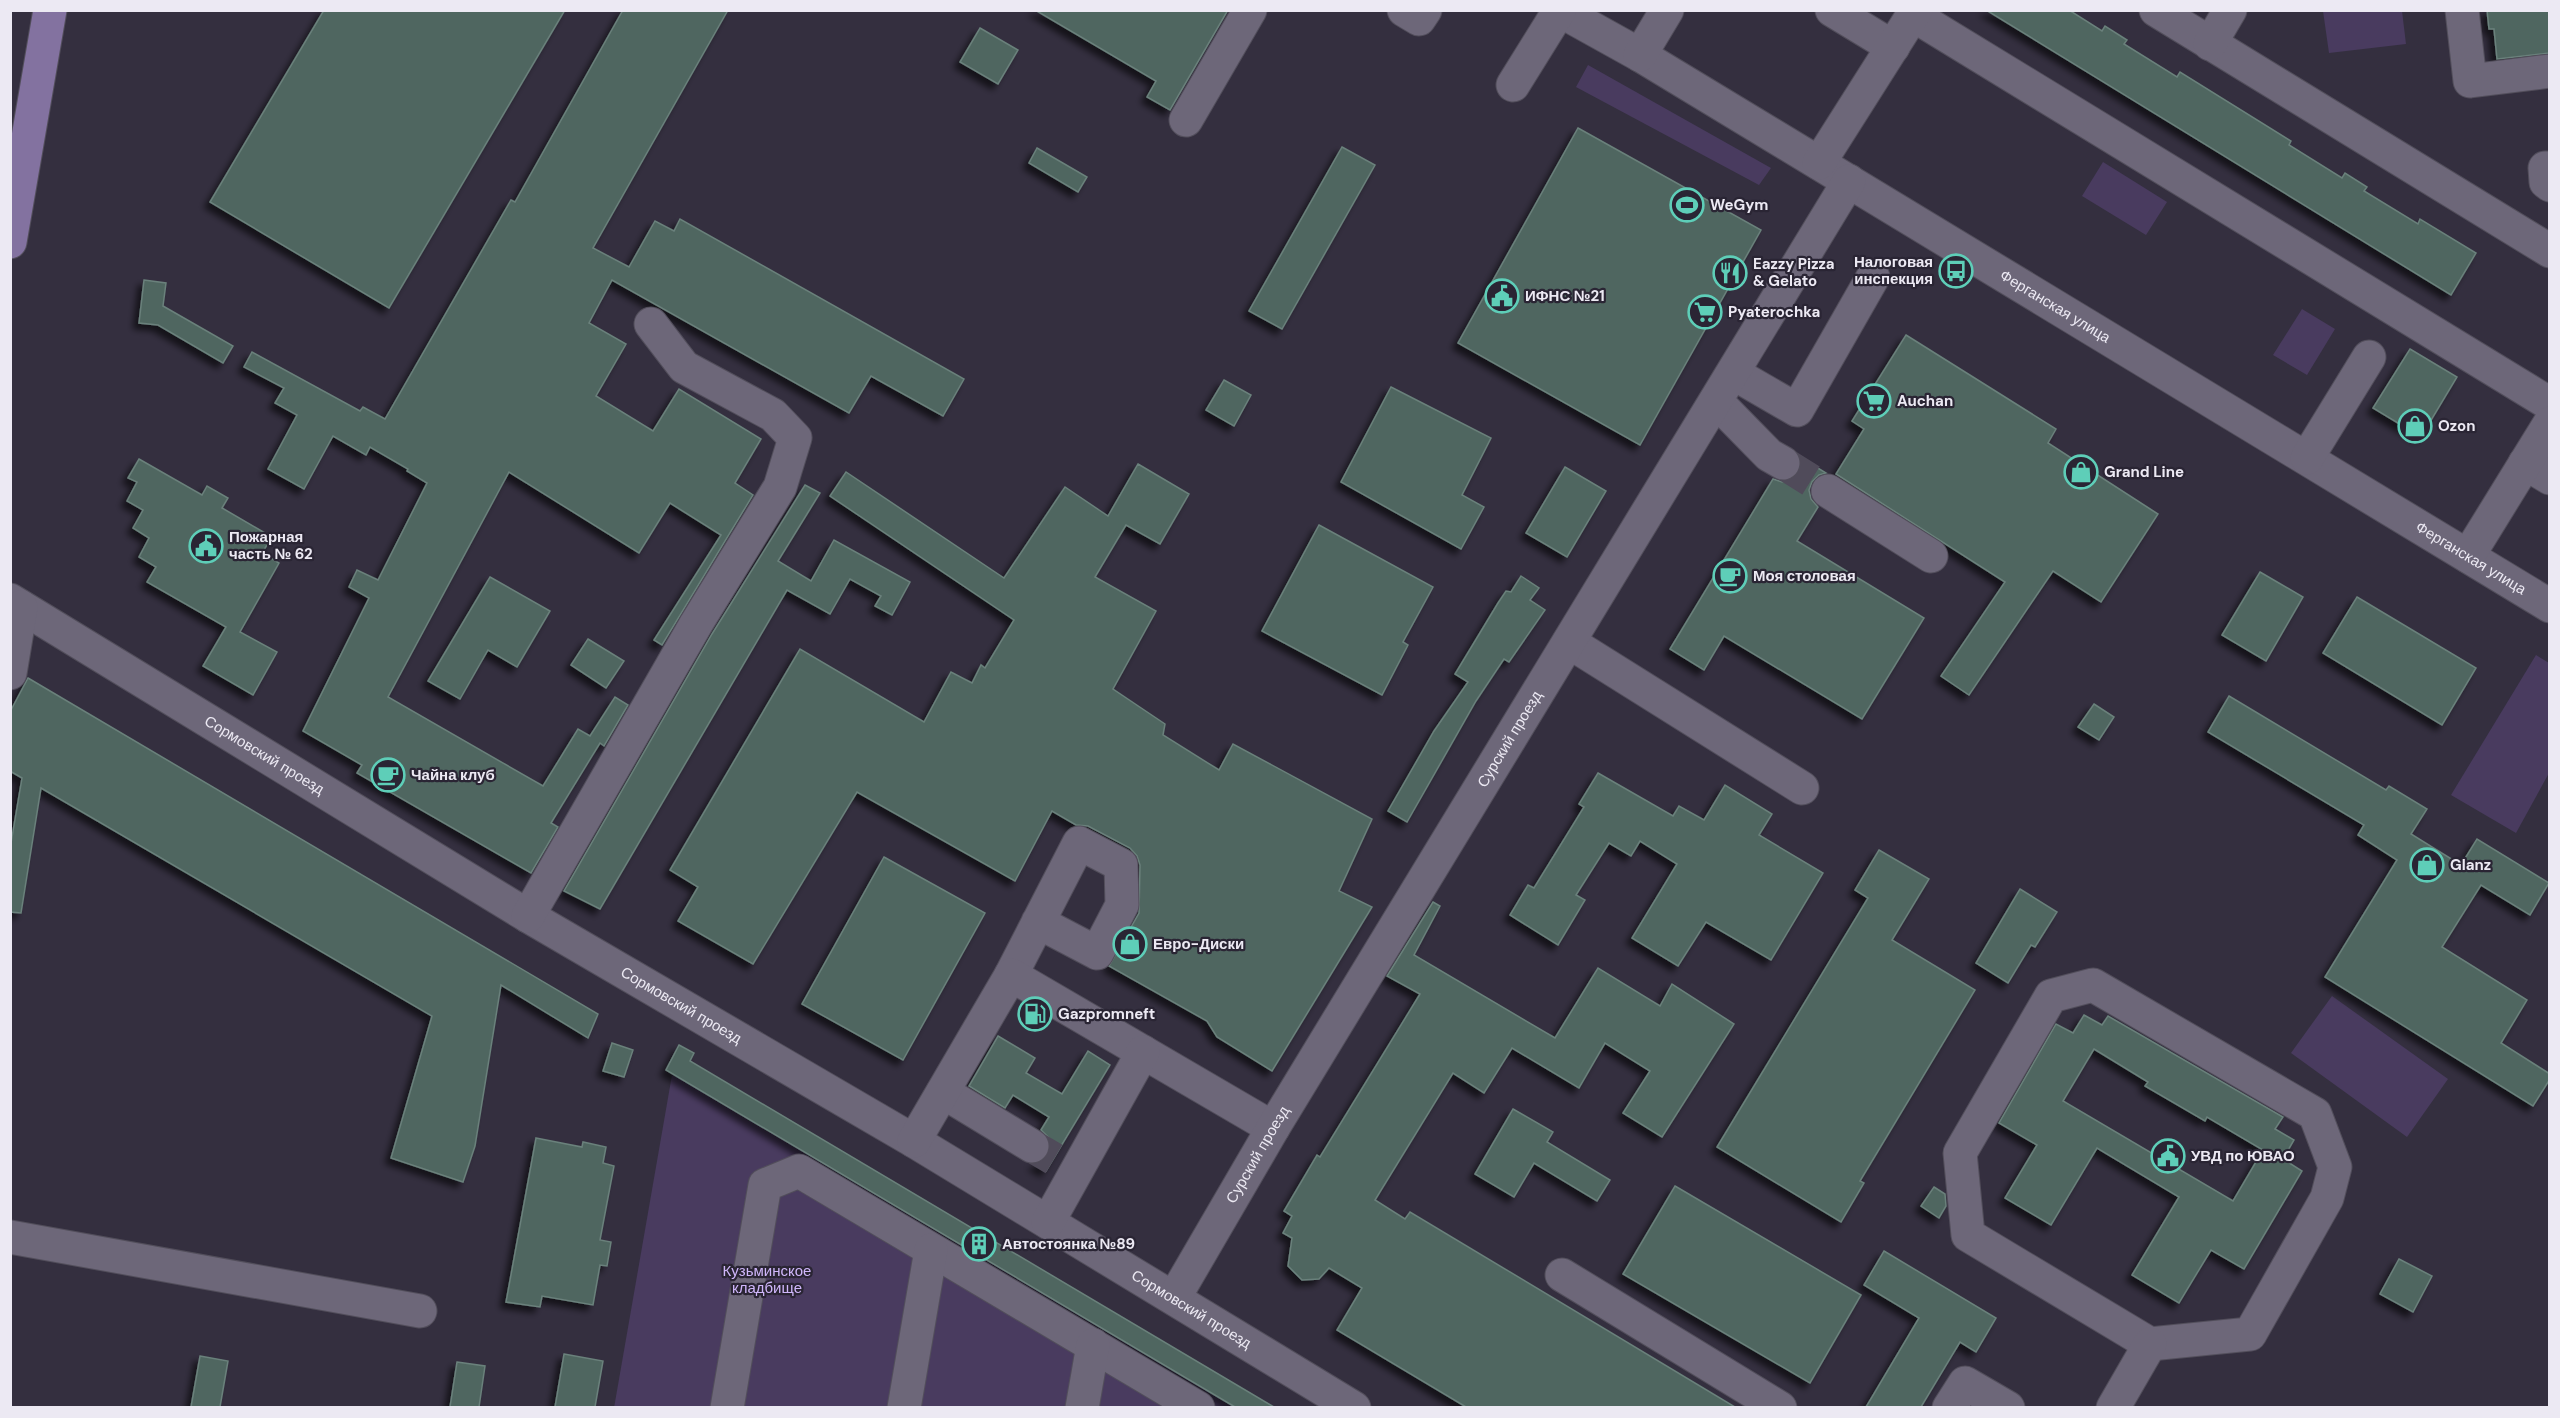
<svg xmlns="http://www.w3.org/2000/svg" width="2560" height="1418" font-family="'DM Sans',sans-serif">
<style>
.green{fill:#493b5f}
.building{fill:#506661;stroke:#6a817b;stroke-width:1.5;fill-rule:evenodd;filter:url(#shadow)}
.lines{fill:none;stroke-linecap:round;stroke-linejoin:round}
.minor-tunnel{stroke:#504b5a;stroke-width:33;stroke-dasharray:33 16;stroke-linecap:butt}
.minor-casing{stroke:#524e5b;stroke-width:35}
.major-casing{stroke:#524e5b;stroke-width:35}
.minor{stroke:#6d6779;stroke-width:33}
.major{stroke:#8372a0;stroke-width:33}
.labels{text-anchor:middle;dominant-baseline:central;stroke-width:4.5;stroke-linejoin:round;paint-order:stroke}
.poi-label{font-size:15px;font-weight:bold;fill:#ece9f3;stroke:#2a2534;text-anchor:start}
.street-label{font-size:15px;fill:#ece9f3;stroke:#2a2534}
.park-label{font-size:15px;fill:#d0b7fb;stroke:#2a2534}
</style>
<defs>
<filter id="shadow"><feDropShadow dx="-5.5" dy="5.5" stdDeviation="3" flood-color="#0009"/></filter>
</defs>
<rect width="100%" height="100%" fill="#342f3f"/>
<g class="green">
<path d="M2323,11H2402L2406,44L2329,53Z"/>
<path d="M1588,65L1771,168L1759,185L1576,87Z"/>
<path d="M2103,162L2167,202L2146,235L2082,196Z"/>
<path d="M2302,309L2335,329L2307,375L2273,355Z"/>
<path d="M2536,655L2549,663V773L2516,833L2451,795Z"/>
<path d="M2332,996L2448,1079L2407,1137L2291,1053Z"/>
<path d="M672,1075L683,1080L1235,1407L614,1408Z"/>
</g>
<g class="building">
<path d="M324,10H565L389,308L210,202Z"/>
<path d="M623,10H728L593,248L629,267L655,221L674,231L680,219L964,379L943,416L871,376L849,413L612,280L589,323L626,344L596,396L653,431L679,389L761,439L735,483L753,495L662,645L654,640L721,535L670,503L639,553L509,472L388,697L543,786L578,729L590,736L615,697L628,705L604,746L600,743L551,823L558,827L531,873L357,773L362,765L303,731L369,598L349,587L357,570L378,580L427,483L407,471L408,469L370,447L366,455L333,436L304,489L268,469L297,415L275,403L284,388L244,367L252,352L360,411L363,407L385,419L511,200L515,202Z"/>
<path d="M1035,10H1228L1170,110L1147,97L1156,81Z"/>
<path d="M1986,10H2069L2102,31L2105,26L2127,40L2124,44L2177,77L2180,72L2291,141L2289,145L2342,178L2345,173L2367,187L2364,191L2418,224L2420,219L2476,253L2451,295Z"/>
<path d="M2487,10H2550V53L2497,59L2494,29H2489Z"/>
<path d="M980,28L1018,50L998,84L960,62Z"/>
<path d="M1578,128L1761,230L1640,445L1458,343Z"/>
<path d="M1342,147L1375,165L1282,329L1249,311Z"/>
<path d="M1037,148L1087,177L1078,192L1029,163Z"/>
<path d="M144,280L166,283L163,306L233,346L223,363L158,325L139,323Z"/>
<path d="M1906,335L2056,429L2048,443L2158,514L2101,602L2053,571L1969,695L1941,676L2005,582L1836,474L1864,429L1852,421Z"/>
<path d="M2410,349L2457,377L2421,437L2373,408Z"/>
<path d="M1224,380L1251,395L1234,426L1206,410Z"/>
<path d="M1391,387L1491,438L1462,495L1484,507L1461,549L1341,482Z"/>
<path d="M1800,457L1826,473L1819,475L1812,482L1809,490L1811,499L1818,507L1797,541L1924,618L1862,719L1724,636L1704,670L1670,649L1773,479L1782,482L1793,479L1800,472Z"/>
<path d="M139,459L202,495L207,486L228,498L222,508L272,537L262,553L279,563L240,632L277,652L253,695L203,666L226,627L147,582L156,567L139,557L149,538L133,528L143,510L127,501L137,482L128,478Z"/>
<path d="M1138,464L1189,494L1160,544L1126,525L1095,577L1156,611L1113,689L1165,724L1163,735L1219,770L1233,744L1372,819L1339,891L1372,907L1272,1071L1217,1037L1207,1021L1109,966L1139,913L1140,865L1137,856L1130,848L1088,826L1076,825L1052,811L1015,881L857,792L753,964L678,921L698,887L670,870L800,649L924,722L951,672L972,683L981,665L985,668L1014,620L830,496L846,472L1004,578L1065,487L1108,516Z"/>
<path d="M1565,467L1606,491L1567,557L1526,533Z"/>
<path d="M805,485L820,493L778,561L811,581L834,540L910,582L892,615L875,606L881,596L850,579L830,614L787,590L600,909L564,891L712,634Z"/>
<path d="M1319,525L1433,587L1403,642L1408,645L1382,695L1262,631Z"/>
<path d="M2260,572L2303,597L2266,661L2222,635Z"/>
<path d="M1521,576L1539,588L1530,600L1545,610L1509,662L1504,659L1476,701L1407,822L1388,811L1434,731L1468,682L1455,674L1498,603L1506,591L1511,592Z"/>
<path d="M490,577L550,611L517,667L488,650L460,699L428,681Z"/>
<path d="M2357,597L2476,668L2442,725L2323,653Z"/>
<path d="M588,639L624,661L606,688L571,665Z"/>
<path d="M28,678L598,1014L588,1038L501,985L475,1146L463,1182L391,1158L432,1016L41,788L21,913L10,912V849L22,778L10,771V712Z"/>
<path d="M2229,696L2386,790L2389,786L2427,809L2411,834L2461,865L2477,839L2549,883L2530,915L2481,885L2442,947L2527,1000L2501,1043L2550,1074V1079L2533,1106L2325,977L2397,860L2358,835L2364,825L2208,732Z"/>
<path d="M2094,704L2114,717L2099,740L2078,727Z"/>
<path d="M1598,773L1673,816L1679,806L1704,820L1725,785L1772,814L1759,835L1823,873L1771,960L1706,922L1678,966L1632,938L1677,864L1640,841L1631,856L1609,843L1576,895L1585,900L1558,945L1510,915L1528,885L1534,888L1584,807L1579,804Z"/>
<path d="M1879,850L1929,879L1892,940L1975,990L1860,1181L1864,1183L1841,1222L1717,1147L1868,898L1855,890Z"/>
<path d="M884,857L985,913L903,1060L802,1004Z"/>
<path d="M2020,889L2057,912L2035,947L2031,945L2008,983L1976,963Z"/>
<path d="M1433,902L1440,906L1414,955L1555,1038L1598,968L1660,1006L1672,984L1734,1024L1662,1137L1623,1113L1650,1071L1605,1043L1579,1088L1512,1048L1484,1093L1453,1073L1375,1200L1405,1219L1410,1212L1735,1407H1466L1337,1330L1362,1288L1329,1268L1319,1279L1302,1280L1288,1266L1292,1238L1283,1233L1292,1216L1284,1211L1317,1155L1320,1157L1420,994L1387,976Z"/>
<path d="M2084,1015L2102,1025L2108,1016L2283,1117L2275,1129L2294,1140L2283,1159L2302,1171L2244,1269L2211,1250L2179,1303L2132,1275L2179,1197L2097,1148L2051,1225L2005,1198L2037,1145L1999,1123L2056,1024L2073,1033ZM2094,1049L2148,1082L2145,1086L2205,1121L2207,1117L2263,1150L2233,1201L2063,1101Z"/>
<path d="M998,1036L1035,1058L1026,1073L1062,1094L1088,1051L1110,1065L1046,1171L1034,1164L1041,1162L1048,1155L1051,1147L1049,1138L1041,1130L1049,1117L1013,1095L1005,1108L969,1086Z"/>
<path d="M612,1043L633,1050L624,1077L603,1071Z"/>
<path d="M679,1045L694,1053L690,1061L1274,1407H1235L666,1070Z"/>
<path d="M1513,1109L1553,1132L1547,1142L1610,1180L1597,1201L1534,1163L1514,1197L1475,1174Z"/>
<path d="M536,1138L582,1147L583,1142L606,1147L603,1163L614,1166L600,1240L611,1242L607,1266L600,1265L593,1305L542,1296L540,1307L506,1302Z"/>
<path d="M1675,1186L1861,1295L1810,1383L1623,1274Z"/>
<path d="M1934,1187L1945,1194L1946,1206L1939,1218L1921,1206Z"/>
<path d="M1884,1251L1996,1318L1976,1352L1960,1342L1921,1407H1866L1919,1318L1864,1285Z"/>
<path d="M2399,1259L2432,1276L2413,1312L2380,1294Z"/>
<path d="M564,1354L603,1361L595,1407H555Z"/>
<path d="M200,1356L228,1361L220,1407H191Z"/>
<path d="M457,1362L485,1366L479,1407H450Z"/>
</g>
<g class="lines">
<g class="minor-tunnel">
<path d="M1783,463L1828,491"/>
<path d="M1032,1146L1054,1159"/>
</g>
<g class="minor-casing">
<g id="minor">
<path d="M1404,10L1419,19L1425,10"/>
<path id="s1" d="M1559,10L1640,55L2550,606"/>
<path d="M1832,10L1893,47"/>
<path d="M2156,10L2550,251"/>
<path d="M2462,10L2470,81L2550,71"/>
<path d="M1913,15L2550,404"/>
<path d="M2210,44L2230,10"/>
<path d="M1640,55L1667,10"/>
<path d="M1513,85L1559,11"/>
<path d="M1186,120L1250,10"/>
<path d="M1819,163L1916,10"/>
<path d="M2550,168H2545L2546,182L2550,185"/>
<path d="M1733,373L1797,410L1873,277"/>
<path d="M1716,401L1769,455L1783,463"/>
<path d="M2307,458L2369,357"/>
<path d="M2525,463L2550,478"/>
<path d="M1828,491L1931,556"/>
<path d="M2468,556L2550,423"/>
<path id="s2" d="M10,600L528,916L914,1141L1354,1408"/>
<path d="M1569,642L1802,788"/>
<path d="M10,673L21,607"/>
<path d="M528,916L696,624L780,487L795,438L773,415L684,367L651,324"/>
<path d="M1011,975L1079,843L1121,865L1122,905L1097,953L1038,922"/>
<path d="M2093,985L2315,1114L2335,1167L2327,1198L2250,1334L2150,1344L1968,1235L1960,1153L2051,996Z"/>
<path d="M943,1092L1032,1146"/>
<path d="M914,1141L1011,975L1273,1128"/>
<path d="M1048,1222L1143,1052"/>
<path d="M10,1237L420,1311"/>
<path d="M1562,1275L1780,1408"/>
<path id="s3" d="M1174,1298L1273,1128L1849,181"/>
<path d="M727,1408L765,1185L799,1171L1198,1408"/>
<path d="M904,1408L931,1250"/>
<path d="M1082,1408L1093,1345"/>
<path d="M1949,1408L1965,1383L2008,1408"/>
<path d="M2113,1408L2150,1344"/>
</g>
</g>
<g class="major-casing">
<path id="major" d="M10,242L50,10"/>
</g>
<use href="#minor" class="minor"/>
<use href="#major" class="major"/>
</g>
<defs>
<g id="stadium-ring" transform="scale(1.725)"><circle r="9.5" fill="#2a2534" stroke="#5eceb8" stroke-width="1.5"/><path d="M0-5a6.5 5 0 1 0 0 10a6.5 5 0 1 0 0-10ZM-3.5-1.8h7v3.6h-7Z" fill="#5eceb8"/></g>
<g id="bus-ring" transform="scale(1.725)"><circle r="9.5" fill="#2a2534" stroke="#5eceb8" stroke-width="1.5"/><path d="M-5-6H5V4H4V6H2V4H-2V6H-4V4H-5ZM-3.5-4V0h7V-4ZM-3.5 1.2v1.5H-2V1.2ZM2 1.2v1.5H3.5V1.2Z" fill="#5eceb8"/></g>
<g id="restaurant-ring" transform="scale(1.725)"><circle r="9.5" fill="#2a2534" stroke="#5eceb8" stroke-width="1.5"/><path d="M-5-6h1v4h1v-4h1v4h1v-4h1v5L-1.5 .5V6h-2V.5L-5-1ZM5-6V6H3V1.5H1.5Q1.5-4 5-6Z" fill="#5eceb8"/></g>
<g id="civic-ring" transform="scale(1.725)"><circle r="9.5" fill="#2a2534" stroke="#5eceb8" stroke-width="1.5"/><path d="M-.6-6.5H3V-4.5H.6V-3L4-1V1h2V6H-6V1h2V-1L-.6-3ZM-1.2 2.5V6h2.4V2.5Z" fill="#5eceb8"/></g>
<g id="supermarket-ring" transform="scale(1.725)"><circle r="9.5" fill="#2a2534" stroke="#5eceb8" stroke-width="1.5"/><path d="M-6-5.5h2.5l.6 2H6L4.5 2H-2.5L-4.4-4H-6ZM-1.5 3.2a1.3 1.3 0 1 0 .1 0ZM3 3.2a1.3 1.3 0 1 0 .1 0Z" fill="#5eceb8"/></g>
<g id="shop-ring" transform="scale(1.725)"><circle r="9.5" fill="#2a2534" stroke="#5eceb8" stroke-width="1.5"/><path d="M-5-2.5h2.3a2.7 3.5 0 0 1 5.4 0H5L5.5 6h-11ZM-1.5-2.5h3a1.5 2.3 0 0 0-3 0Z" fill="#5eceb8"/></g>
<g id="cafe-ring" transform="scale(1.725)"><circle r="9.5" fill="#2a2534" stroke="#5eceb8" stroke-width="1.5"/><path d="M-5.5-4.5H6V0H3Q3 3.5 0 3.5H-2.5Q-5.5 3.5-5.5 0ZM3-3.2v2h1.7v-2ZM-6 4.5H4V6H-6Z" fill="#5eceb8"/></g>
<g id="fuel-ring" transform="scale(1.725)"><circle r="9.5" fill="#2a2534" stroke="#5eceb8" stroke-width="1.5"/><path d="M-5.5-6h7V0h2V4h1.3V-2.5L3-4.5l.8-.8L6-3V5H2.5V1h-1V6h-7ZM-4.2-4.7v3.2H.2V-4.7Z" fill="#5eceb8"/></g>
<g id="building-ring" transform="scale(1.725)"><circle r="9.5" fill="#2a2534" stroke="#5eceb8" stroke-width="1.5"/><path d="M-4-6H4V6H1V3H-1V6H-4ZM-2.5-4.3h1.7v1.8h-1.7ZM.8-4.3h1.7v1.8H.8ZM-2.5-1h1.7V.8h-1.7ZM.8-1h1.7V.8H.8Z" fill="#5eceb8"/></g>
</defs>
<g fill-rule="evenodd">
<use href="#stadium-ring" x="1687" y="205"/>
<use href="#bus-ring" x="1956" y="271"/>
<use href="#restaurant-ring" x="1730" y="273"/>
<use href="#civic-ring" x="1502" y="296"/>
<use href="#supermarket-ring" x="1705" y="312"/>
<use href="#supermarket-ring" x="1874" y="401"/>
<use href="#shop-ring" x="2415" y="426"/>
<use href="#shop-ring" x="2081" y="472"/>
<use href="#civic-ring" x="206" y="546"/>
<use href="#cafe-ring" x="1730" y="576"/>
<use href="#cafe-ring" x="388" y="775"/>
<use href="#shop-ring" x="2427" y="865"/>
<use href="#shop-ring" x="1130" y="944"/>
<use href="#fuel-ring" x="1035" y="1014"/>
<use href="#civic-ring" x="2168" y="1156"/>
<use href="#building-ring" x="979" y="1244"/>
</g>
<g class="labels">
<g class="poi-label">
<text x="1710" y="205">WeGym</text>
<text x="1933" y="262" text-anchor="end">Налоговая<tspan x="1933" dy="17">инспекция</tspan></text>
<text x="1753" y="264">Eazzy Pizza<tspan x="1753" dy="17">&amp; Gelato</tspan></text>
<text x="1525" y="296">ИФНС №21</text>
<text x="1728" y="312">Pyaterochka</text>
<text x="1897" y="401">Auchan</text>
<text x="2438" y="426">Ozon</text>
<text x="2104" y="472">Grand Line</text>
<text x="229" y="537">Пожарная<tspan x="229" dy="17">часть № 62</tspan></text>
<text x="1753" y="576">Моя столовая</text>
<text x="411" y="775">Чайна клуб</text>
<text x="2450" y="865">Glanz</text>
<text x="1153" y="944">Евро-Диски</text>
<text x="1058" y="1014">Gazpromneft</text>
<text x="2191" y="1156">УВД по ЮВАО</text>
<text x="1002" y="1244">Автостоянка №89</text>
</g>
<g class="street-label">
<text stroke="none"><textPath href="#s1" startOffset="578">Ферганская улица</textPath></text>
<text stroke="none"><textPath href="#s1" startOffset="1064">Ферганская улица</textPath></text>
<text stroke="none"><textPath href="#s3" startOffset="652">Сурский проезд</textPath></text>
<text stroke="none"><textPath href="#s2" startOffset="298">Сормовский проезд</textPath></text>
<text stroke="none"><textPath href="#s2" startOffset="784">Сормовский проезд</textPath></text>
<text stroke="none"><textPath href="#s3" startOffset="166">Сурский проезд</textPath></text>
<text stroke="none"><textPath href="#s2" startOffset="1378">Сормовский проезд</textPath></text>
</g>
<g class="park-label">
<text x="767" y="1271">Кузьминское<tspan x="767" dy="17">кладбище</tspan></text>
</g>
</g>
<rect width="2560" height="1418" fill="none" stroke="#ece9f3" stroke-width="24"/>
</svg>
